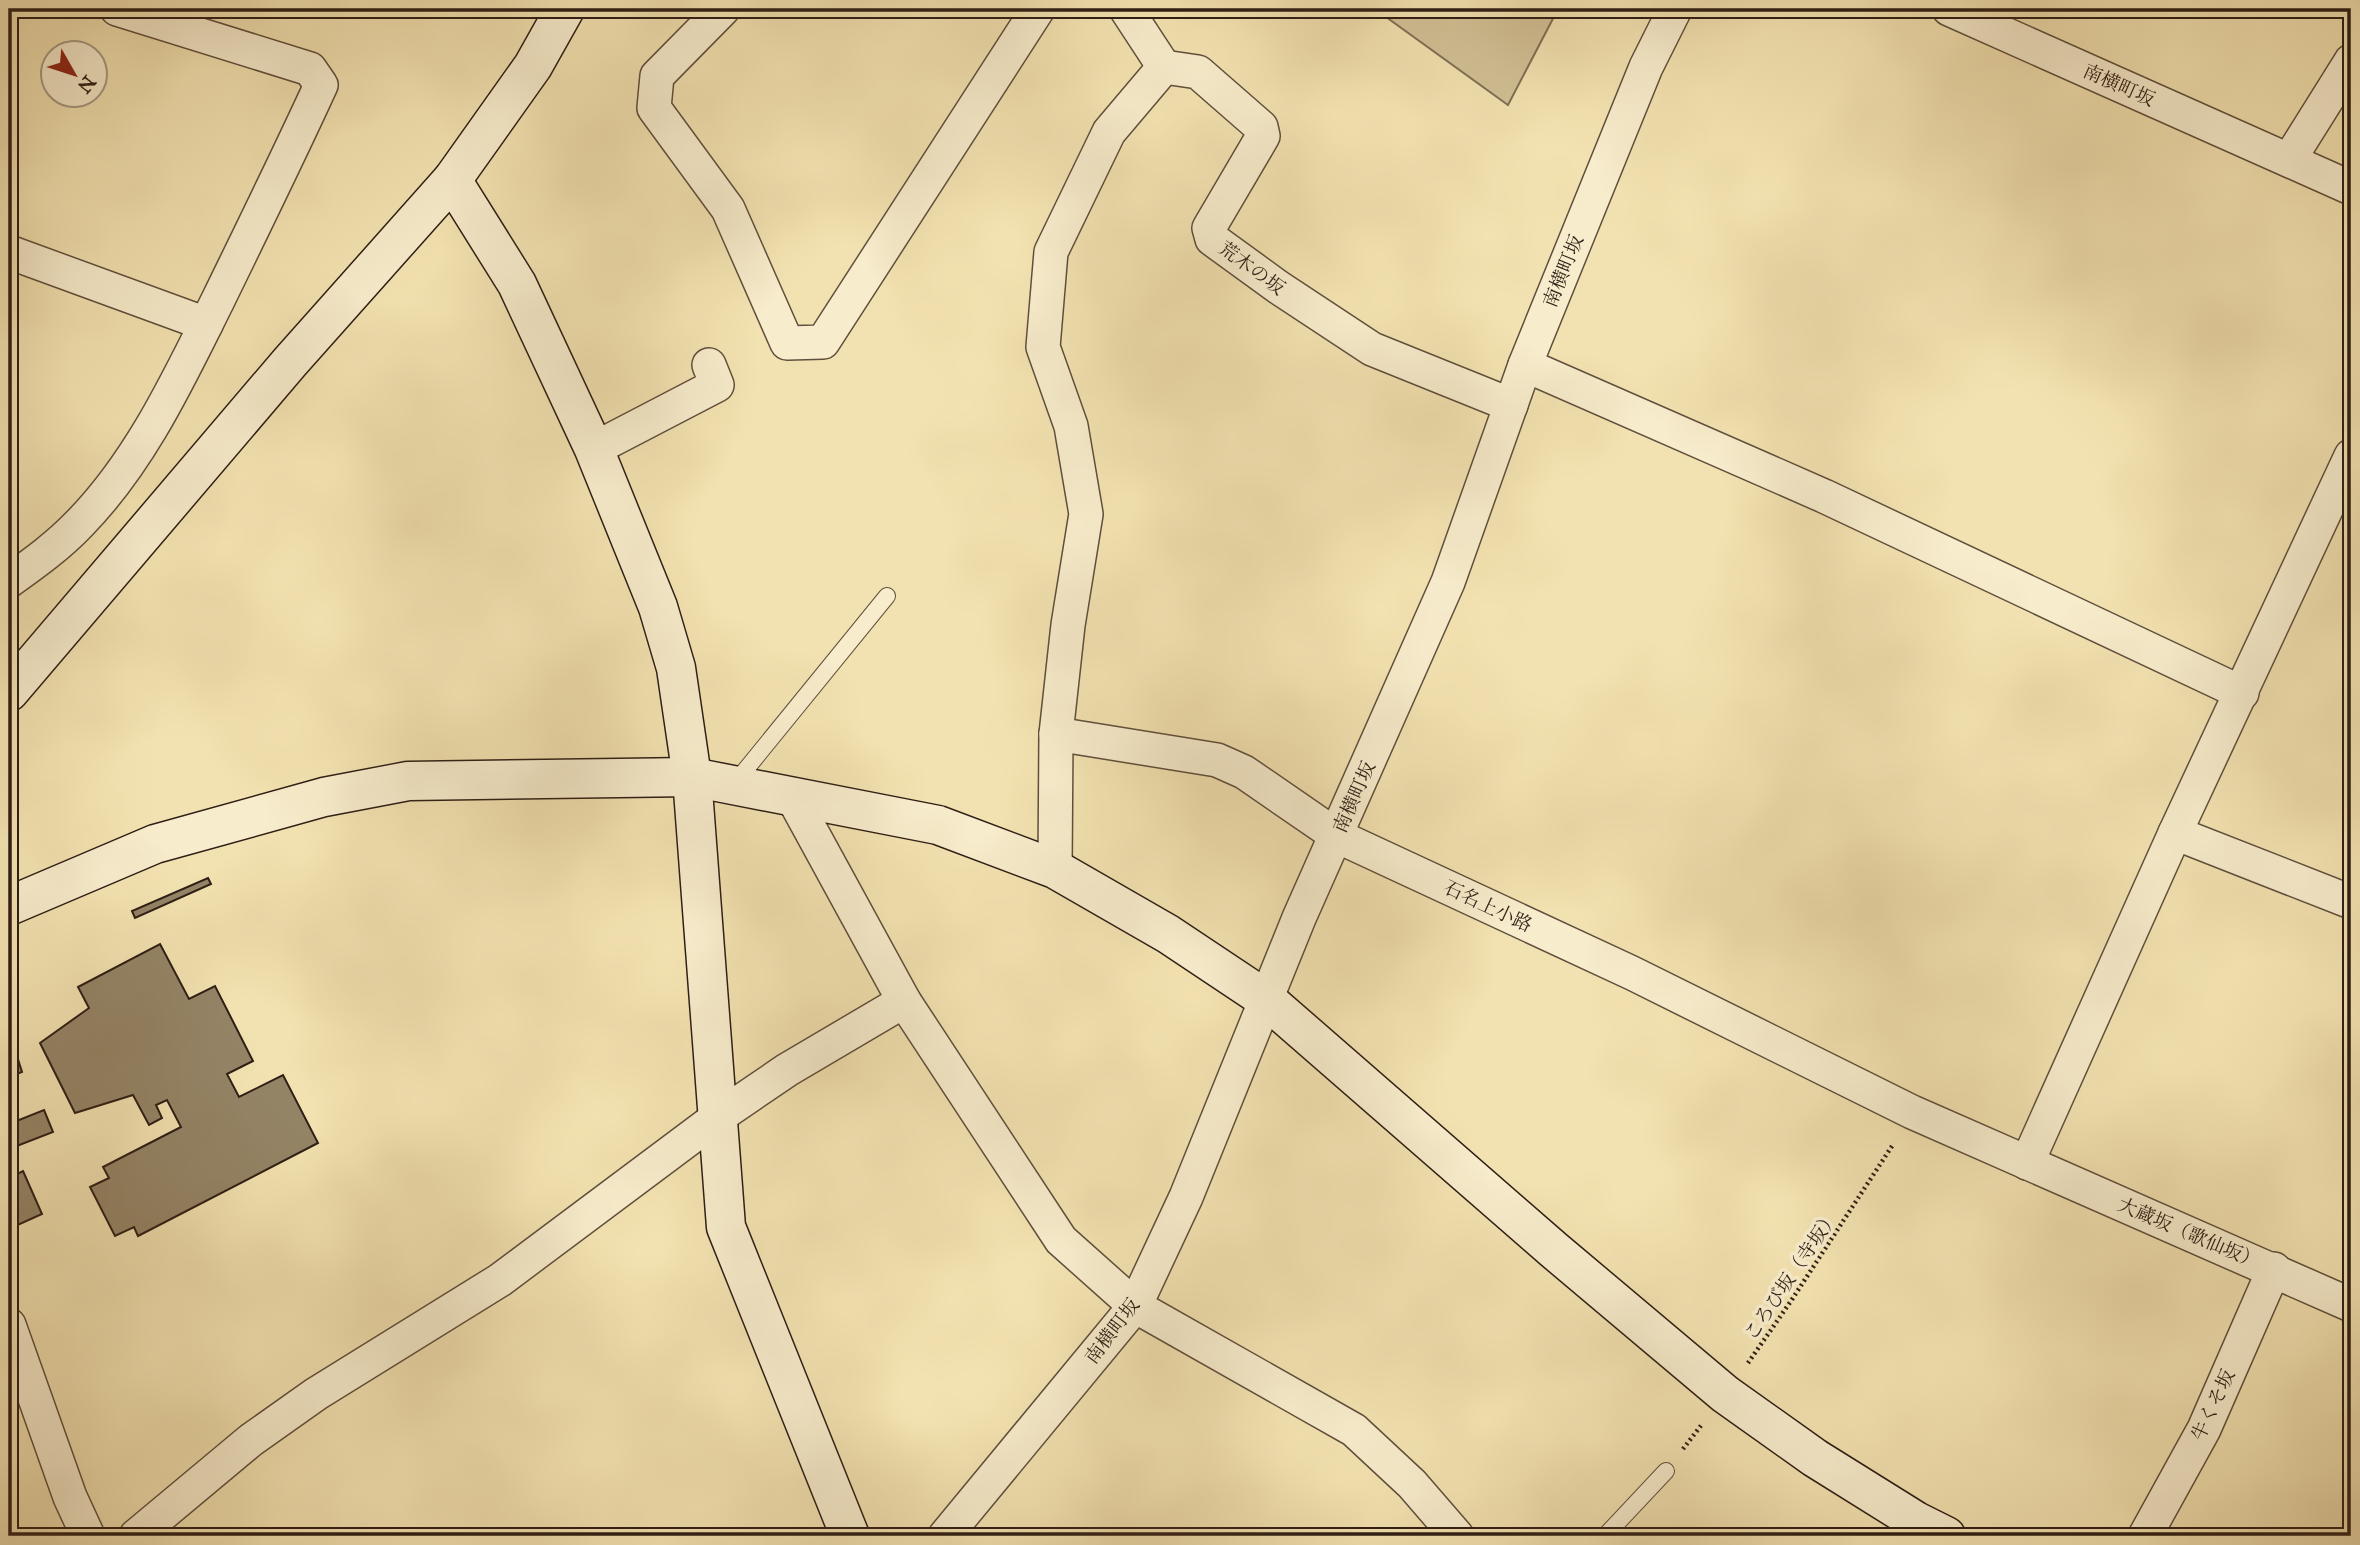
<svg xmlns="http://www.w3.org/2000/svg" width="2360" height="1545" font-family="'IM FELL Great Primer','Noto Serif JP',serif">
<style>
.green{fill:#d2c196;stroke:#807056;stroke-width:2}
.building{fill:#948466;stroke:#2e1e15;stroke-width:2}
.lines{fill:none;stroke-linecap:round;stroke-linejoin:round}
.lane-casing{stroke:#5f4f3c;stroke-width:18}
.street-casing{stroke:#5f4f3c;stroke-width:36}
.secondary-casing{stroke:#2e1e15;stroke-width:41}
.path{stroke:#2e1e15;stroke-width:4.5;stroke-dasharray:2 3.5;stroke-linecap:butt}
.lane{stroke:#f7eccc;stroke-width:16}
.street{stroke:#f7eccc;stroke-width:33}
.secondary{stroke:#f7eccc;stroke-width:38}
.labels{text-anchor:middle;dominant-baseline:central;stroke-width:7;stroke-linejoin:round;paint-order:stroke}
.street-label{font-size:19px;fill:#2e1e15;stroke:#f7eccc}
</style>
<rect width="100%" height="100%" fill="#f3e2b1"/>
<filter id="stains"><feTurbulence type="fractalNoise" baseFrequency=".00286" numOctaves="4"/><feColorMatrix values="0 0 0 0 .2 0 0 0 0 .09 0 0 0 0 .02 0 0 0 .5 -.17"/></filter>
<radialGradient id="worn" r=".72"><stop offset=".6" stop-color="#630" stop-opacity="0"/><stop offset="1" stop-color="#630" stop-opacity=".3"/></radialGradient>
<path class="green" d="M1375,9H1558L1508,105Z"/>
<g class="building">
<path d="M208,878L211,884L135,918L132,911Z"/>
<path d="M160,944L189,999L215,986L253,1061L227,1074L239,1097L283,1075L318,1143L138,1236L134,1227L115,1236L90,1187L109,1178L103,1167L181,1127L167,1100L156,1105L162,1118L149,1125L133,1095L75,1113L40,1043L89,1008L78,987Z"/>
<path d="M10,1034L22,1072L9,1077V1035Z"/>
<path d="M44,1110L53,1132L9,1149V1124Z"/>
<path d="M23,1171L42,1214L11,1228L9,1178Z"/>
</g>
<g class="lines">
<g class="lane-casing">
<g id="lane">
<path d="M734,784L887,596"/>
<path d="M1605,1536L1666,1471"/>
</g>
</g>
<g class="street-casing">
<g id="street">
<path d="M723,9L657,76L654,108L728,209L787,343L823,342L1038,9"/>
<path d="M1949,9L2351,188"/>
<path d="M1164,67L1198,72L1261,127L1263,136L1209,228L1212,239L1278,287L1372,349L1511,405"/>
<path d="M2289,160L2351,61"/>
<path d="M9,252L206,324"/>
<path d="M1525,365L1824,496L2242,693"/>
<path d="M594,449L717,385L709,365"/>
<path d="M9,581C33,564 58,546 79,524C141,461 179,378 218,300C253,228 288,157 321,85L310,69L117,9"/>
<path d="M1056,734L1217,760L1244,772L1337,836L1632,973L1912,1112L2351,1305"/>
<path d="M792,796L904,1001L1061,1240L1135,1306L1354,1430L1412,1484L1457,1536"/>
<path d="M2175,833L2351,902"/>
<path d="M1055,869L1056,734L1068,625L1086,514L1071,426L1043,347L1051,252L1109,132L1164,67L1126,9"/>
<path d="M2027,1163L2175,833L2351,456"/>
<path d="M9,1325L70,1497L88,1536"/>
<path d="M136,1536L251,1440L316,1394L500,1280L718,1117L787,1070L904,1001"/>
<path d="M945,1536L1135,1306L1186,1197L1299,918L1448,582L1525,365L1646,67L1675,9"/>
<path d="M2145,1536L2204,1429L2274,1269"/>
</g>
</g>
<g class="secondary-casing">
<g id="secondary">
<path d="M452,180L517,284L594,449L658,607L676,668L692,777L726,1227L850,1536"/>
<path d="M9,692L290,362L452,180L533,66L565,9"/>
<path d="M9,906L155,844L324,797L408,781L692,777L938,825L1055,869L1168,934L1267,1000L1554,1250L1725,1394L1815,1458L1916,1521L1946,1536"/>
</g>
</g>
<g class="path">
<path d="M1748,1363L1791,1301L1894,1143"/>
<path d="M1683,1449L1703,1423"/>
</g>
<use href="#lane" class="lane"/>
<use href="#street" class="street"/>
<use href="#secondary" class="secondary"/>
</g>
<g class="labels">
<g class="street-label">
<text transform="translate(2119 85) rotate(24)">南横町坂</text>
<text transform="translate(1252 268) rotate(36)">荒木の坂</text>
<text transform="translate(1563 271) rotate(-68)">南横町坂</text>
<text transform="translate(1354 797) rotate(-66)">南横町坂</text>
<text transform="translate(1488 906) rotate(25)">石名上小路</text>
<text transform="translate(2189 1233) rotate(23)">大蔵坂（歌仙坂）</text>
<text transform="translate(1791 1275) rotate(-56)">ころび坂（寺坂）</text>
<text transform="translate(1112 1331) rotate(-53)">南横町坂</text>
<text transform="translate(2213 1405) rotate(-65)">牛くそ坂</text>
</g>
</g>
<rect width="2360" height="1545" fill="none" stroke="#f3e2b1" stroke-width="35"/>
<rect x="10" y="10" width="2339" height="1524" fill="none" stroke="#2e1e15" stroke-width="3.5"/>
<rect x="18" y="18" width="2325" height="1510" fill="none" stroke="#2e1e15" stroke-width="2"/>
<g transform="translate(74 74) rotate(129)"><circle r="33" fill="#f7eccc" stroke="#a79a83" stroke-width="2"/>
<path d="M0-5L12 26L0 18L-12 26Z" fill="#8f2418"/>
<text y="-10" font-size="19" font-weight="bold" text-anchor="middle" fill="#2e1e15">N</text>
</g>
<rect width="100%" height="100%" filter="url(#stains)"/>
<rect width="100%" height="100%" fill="url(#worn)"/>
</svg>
